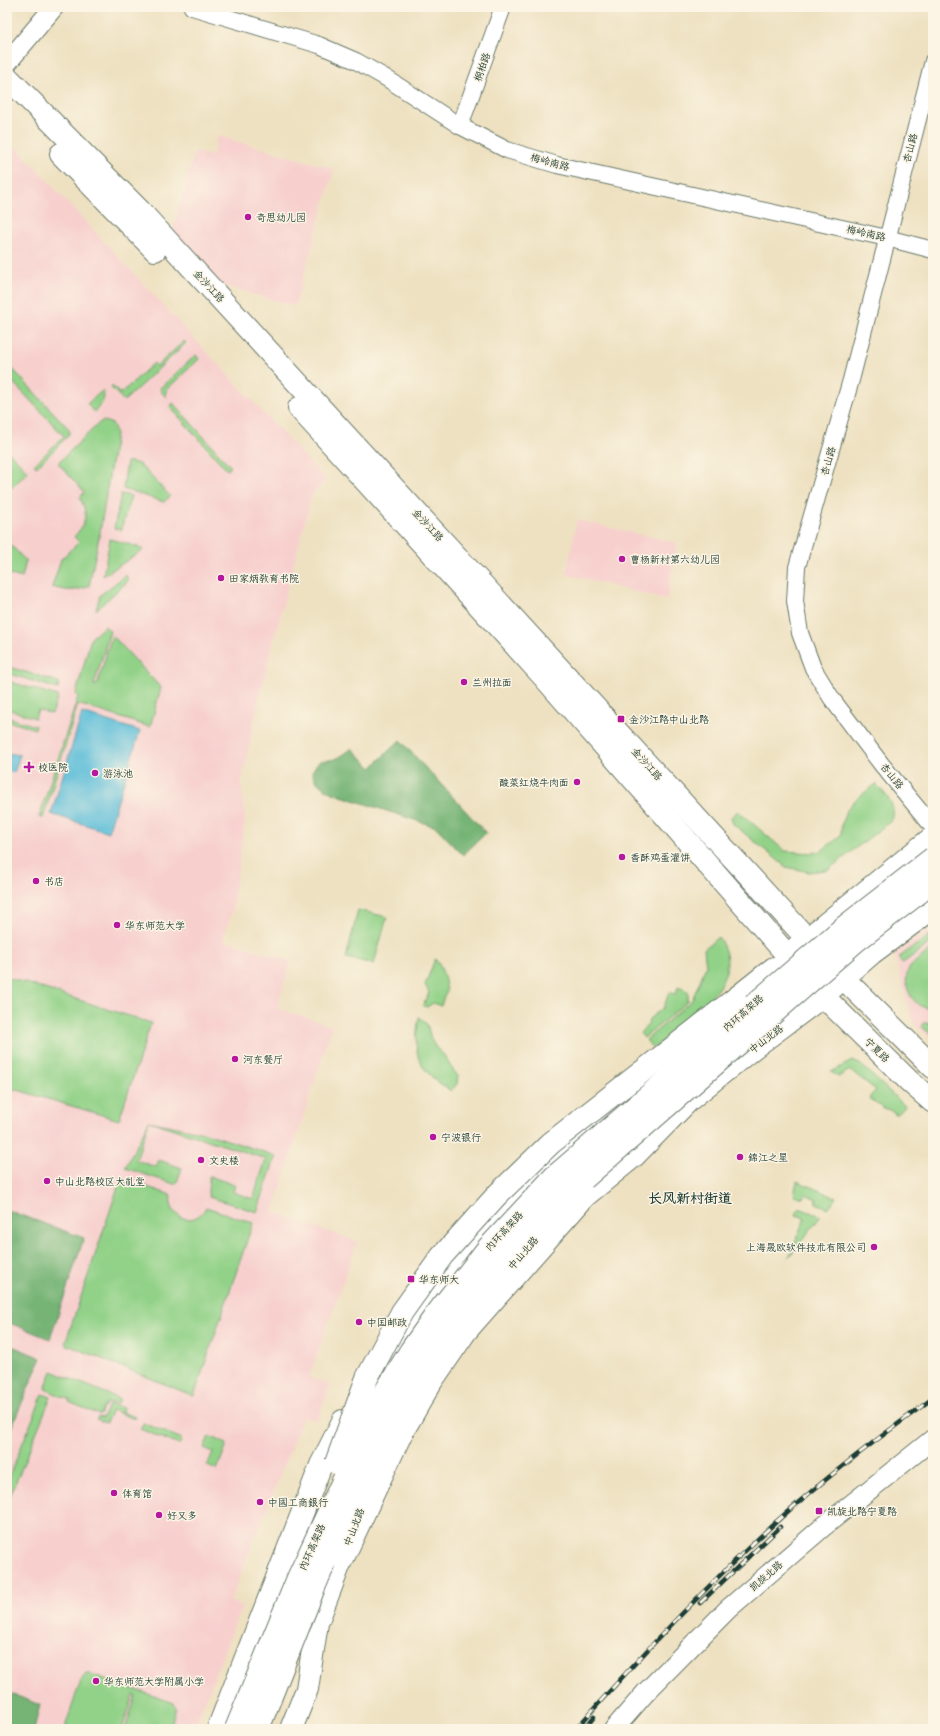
<svg xmlns="http://www.w3.org/2000/svg" width="940" height="1736" font-family="Delius,'LXGW WenKai TC',sans-serif">
<style>
.built{fill:#f7d0ce}
.green{fill:#92d288;stroke:#58885e}
.forest{fill:#75b474;stroke:#4a7854}
.water{fill:#5bbdd9;stroke:#3d7d86}
.lines{fill:none;stroke-linecap:round;stroke-linejoin:round}
.minor-casing{stroke:#677665;stroke-width:18}
.tertiary-casing{stroke:#677665;stroke-width:21}
.secondary-casing{stroke:#677665;stroke-width:24}
.primary-casing{stroke:#677665;stroke-width:24}
.trunk-casing{stroke:#677665;stroke-width:24}
.minor{stroke:#fff;stroke-width:16}
.tertiary{stroke:#fff;stroke-width:19}
.secondary{stroke:#fff;stroke-width:22}
.primary{stroke:#fff;stroke-width:22}
.trunk{stroke:#fff;stroke-width:22}
.rail-casing{stroke:#1f3d34;stroke-width:4.5}
.rail{stroke:#fcf5e5;stroke-width:3;stroke-dasharray:9;stroke-linecap:butt}
.trunk-bridge-casing{stroke:#677665;stroke-width:24;stroke-linecap:butt}
.trunk-bridge{stroke:#fff;stroke-width:22}
.poi-dot{fill:#b5179e;stroke:#fcf5e5;stroke-width:1.5}
.labels{text-anchor:middle;dominant-baseline:central;stroke-width:3;stroke-linejoin:round;paint-order:stroke}
.street-label{font-size:10px;fill:#1f3d34;stroke:#fcf5e5}
.poi-label{font-size:10px;fill:#1f3d34;stroke:#fcf5e5;text-anchor:start}
.district-label{font-size:14px;font-weight:bold;fill:#1f3d34;stroke:#fcf5e5}
</style>
<rect width="100%" height="100%" fill="#fcf5e5"/>
<filter id="ink" filterUnits="userSpaceOnUse"><feTurbulence type="fractalNoise" baseFrequency=".025" numOctaves="2"/><feDisplacementMap in="SourceGraphic" scale="8" xChannelSelector="R" yChannelSelector="G"/><feConvolveMatrix kernelMatrix="1 2 1 2 8 2 1 2 1" color-interpolation-filters="sRGB"/></filter>
<filter id="wash" filterUnits="userSpaceOnUse"><feTurbulence type="fractalNoise" baseFrequency=".012" numOctaves="4" result="noise"/><feDisplacementMap in="SourceGraphic" scale="16" xChannelSelector="R" yChannelSelector="G"/><feGaussianBlur stdDeviation="0.9" result="paint"/><feColorMatrix in="noise" values="0 0 0 0 0 0 0 0 0 0 0 0 0 0 0 0 0 1.4 0 .05"/><feComposite in="paint" operator="in"/></filter>
<g filter="url(#wash)">
<rect width="100%" height="100%" fill="#eee1c1"/>
<g class="built">
<path d="M218,136L334,169L295,306L218,284L171,234L195,151L212,156Z"/>
<path d="M15,146L326,480L312,494L259,697L241,785L245,818L232,911L223,940L291,961L277,1008L332,1026L273,1212L357,1242L309,1377L330,1385L317,1421L303,1417L230,1601L242,1606L194,1729H7V158Z"/>
<path d="M577,520L677,543L667,600L566,574Z"/>
<path d="M933,927V1041L914,1024L894,954Z"/>
</g>
<g class="green">
<path d="M184,341L186,343L124,401L111,388L112,385L120,394L154,363L157,366Z"/>
<path d="M196,355L199,359L166,390V397L162,393L160,388Z"/>
<path d="M7,363L68,428L70,432L67,437L37,467L34,465L64,436L7,376Z"/>
<path d="M103,390C106,400 102,404 94,412L87,404Z"/>
<path d="M173,403L231,467L227,470L170,407Z"/>
<path d="M104,421L113,424L116,434L100,532L89,586C75,592 66,591 52,587L61,559L79,542L74,537C86,523 89,515 80,498L84,492L58,463L100,422Z"/>
<path d="M7,450L28,472L7,492Z"/>
<path d="M127,461L139,464L170,496L164,502L123,489Z"/>
<path d="M121,494L131,496L121,530L114,528Z"/>
<path d="M110,539L142,548V551L103,576Z"/>
<path d="M7,541L26,561L22,578L7,574Z"/>
<path d="M126,575L128,581L96,610L100,595Z"/>
<path d="M105,626L110,631L94,685H97L112,635L161,688L150,727L78,704L43,818L39,817L78,697L76,694L91,638Z"/>
<path d="M9,667L59,682L58,689L7,673Z"/>
<path d="M7,681L58,696L52,714L38,710L35,718L7,709Z"/>
<path d="M7,717L36,726L35,729L7,721Z"/>
<path d="M876,784C885,794 898,806 892,820L828,870L809,872L786,867L733,824L731,817L738,811L785,851L812,853L821,851L841,835C841,807 856,799 876,784Z"/>
<path d="M358,910L387,917L374,964L346,958Z"/>
<path d="M933,933V941L903,963L899,960V957Z"/>
<path d="M718,937C742,972 713,997 688,1019C676,1029 665,1039 653,1049L646,1040L692,1000L706,966L704,949Z"/>
<path d="M933,948V1008C929,1008 924,1008 921,1006C908,999 901,978 911,966C917,959 926,954 933,948Z"/>
<path d="M435,959C443,967 445,980 447,991L444,996L441,1006L433,1003L427,1007L423,1006L429,992L425,985Z"/>
<path d="M7,977L151,1023L119,1120L7,1087Z"/>
<path d="M678,987L688,991V1001L644,1038L640,1033L648,1024L649,1019L664,1007L669,992L676,994Z"/>
<path d="M419,1017C432,1024 427,1036 435,1046C437,1050 441,1052 444,1055C448,1063 452,1069 458,1076L457,1084L451,1091C417,1069 412,1056 419,1017Z"/>
<path d="M923,1023L933,1024V1036L922,1027Z"/>
<path d="M852,1061L860,1064L904,1105L905,1107L898,1114H894L895,1112L884,1108L869,1098L876,1090L850,1070L838,1077L831,1072Z"/>
<path d="M149,1121L136,1160L156,1167L159,1160L182,1168L177,1182L174,1184L125,1168L149,1121L209,1134L276,1156L257,1212L209,1197L208,1193L209,1176L235,1185L233,1192L253,1199L266,1159Z"/>
<path d="M121,1178L171,1195C167,1218 195,1229 206,1207L253,1223L194,1396L65,1344Z"/>
<path d="M797,1181L837,1198L828,1208L816,1203L817,1199L805,1194L803,1198L794,1195Z"/>
<path d="M799,1208L821,1216L789,1257L805,1218L796,1215Z"/>
<path d="M52,1371L120,1399L118,1403H107L103,1408L100,1415L69,1402L70,1400L45,1389Z"/>
<path d="M43,1394L51,1397L7,1504V1481Z"/>
<path d="M109,1405H114L123,1408L122,1412L135,1417L134,1419L112,1410L106,1423L96,1419L98,1417L102,1418Z"/>
<path d="M143,1423L182,1439L179,1445L140,1429Z"/>
<path d="M209,1436L227,1444L217,1470L207,1466L213,1452L204,1448Z"/>
<path d="M86,1674H91L174,1703L176,1708L170,1729H125L136,1696L134,1695L122,1729L66,1728V1724L81,1680Z"/>
</g>
<g class="forest">
<path d="M400,740L486,833L463,855L436,827L335,794C324,789 315,784 312,772C321,755 320,763 335,759C341,757 347,752 352,748L371,768Z"/>
<path d="M7,1210L84,1238L50,1339L7,1322Z"/>
<path d="M7,1344L41,1358L7,1438Z"/>
<path d="M7,1692L40,1705L34,1729H7Z"/>
</g>
<g class="water">
<path d="M82,713L140,731L108,832L51,814Z"/>
<path d="M7,753L20,755L14,773L7,771Z"/>
</g>
</g>
<g filter="url(#ink)">
<g class="lines">
<g class="minor-casing">
<g id="minor">
<path d="M192,7L319,45L356,61L386,78L460,126L507,150L557,165L887,238L933,250"/>
<path d="M933,61L851,380L797,567L795,601L800,633L813,668L832,699L882,765L933,827"/>
<path d="M460,126L503,7"/>
</g>
</g>
<g class="tertiary-casing">
<g id="tertiary">
<path d="M7,63L54,7"/>
<path d="M614,1729L647,1691L728,1609L823,1527L933,1439"/>
</g>
</g>
<g class="secondary-casing">
<g id="secondary">
<path d="M843,978L933,1067"/>
<path d="M823,996L909,1081L933,1102"/>
</g>
</g>
<g class="primary-casing">
<g id="primary">
<path d="M7,77L140,211L843,978"/>
<path d="M61,154L155,250"/>
<path d="M299,408L543,676L823,996"/>
<path d="M796,948L933,837"/>
<path d="M678,1109L752,1049L823,996L872,953L933,908"/>
<path d="M424,1281L468,1252L540,1168L637,1093"/>
<path d="M365,1410L378,1382L423,1309L456,1267"/>
<path d="M218,1729L321,1465L343,1421"/>
<path d="M291,1729L307,1689L317,1623L349,1540"/>
</g>
</g>
<g class="trunk-casing">
<g id="trunk">
<path d="M735,999L774,968"/>
<path d="M585,1196L634,1156L686,1103"/>
</g>
</g>
<use href="#minor" class="minor"/>
<use href="#tertiary" class="tertiary"/>
<use href="#secondary" class="secondary"/>
<use href="#primary" class="primary"/>
<use href="#trunk" class="trunk"/>
<g class="rail-casing">
<g id="rail">
<path d="M700,1603L780,1527"/>
<path d="M576,1729C639,1657 705,1587 776,1522C826,1477 880,1437 933,1398"/>
<path d="M584,1729L594,1717"/>
</g>
</g>
<use href="#rail" class="rail"/>
<g class="trunk-bridge-casing">
<g id="trunk-bridge">
<path d="M336,1463L367,1378L402,1312L442,1256L498,1194L551,1143L735,999"/>
<path d="M343,1558L400,1436L431,1382L466,1331L585,1196"/>
<path d="M236,1729L298,1578L382,1397L411,1350L435,1316L488,1248L555,1176L843,928L933,858"/>
<path d="M258,1729L315,1585L362,1477L398,1406L426,1360L449,1327L503,1261L571,1190L856,941L933,882"/>
</g>
</g>
<use href="#trunk-bridge" class="trunk-bridge"/>
</g>
</g>
<g class="poi-dot">
<circle cx="248" cy="217" r="4"/>
<circle cx="622" cy="559" r="4"/>
<circle cx="221" cy="578" r="4"/>
<circle cx="464" cy="682" r="4"/>
<rect x="617" y="715" width="8" height="8" rx="2"/>
<path d="M27 761h4v4h4v4h-4v4h-4v-4h-4v-4h4z"/>
<circle cx="95" cy="773" r="4"/>
<circle cx="577" cy="782" r="4"/>
<circle cx="622" cy="857" r="4"/>
<circle cx="36" cy="881" r="4"/>
<circle cx="117" cy="925" r="4"/>
<circle cx="235" cy="1059" r="4"/>
<circle cx="433" cy="1137" r="4"/>
<circle cx="740" cy="1157" r="4"/>
<circle cx="201" cy="1160" r="4"/>
<circle cx="47" cy="1181" r="4"/>
<circle cx="874" cy="1247" r="4"/>
<rect x="407" y="1275" width="8" height="8" rx="2"/>
<circle cx="359" cy="1322" r="4"/>
<circle cx="114" cy="1493" r="4"/>
<circle cx="260" cy="1502" r="4"/>
<rect x="815" y="1507" width="8" height="8" rx="2"/>
<circle cx="159" cy="1515" r="4"/>
<circle cx="96" cy="1681" r="4"/>
</g>
<g class="labels">
<g class="street-label">
<text transform="translate(482 67) rotate(-71)">桐柏路</text>
<text transform="translate(910 148) rotate(-75)">杏山路</text>
<text transform="translate(550 162) rotate(15)">梅岭南路</text>
<text transform="translate(866 233) rotate(13)">梅岭南路</text>
<text transform="translate(209 286) rotate(47)">金沙江路</text>
<text transform="translate(828 461) rotate(-74)">杏山路</text>
<text transform="translate(428 525) rotate(47)">金沙江路</text>
<text transform="translate(647 764) rotate(48)">金沙江路</text>
<text transform="translate(892 776) rotate(51)">杏山路</text>
<text transform="translate(743 1013) rotate(-41)">内环高架路</text>
<text transform="translate(766 1039) rotate(-37)">中山北路</text>
<text transform="translate(877 1050) rotate(44)">宁夏路</text>
<text transform="translate(504 1231) rotate(-47)">内环高架路</text>
<text transform="translate(523 1253) rotate(-49)">中山北路</text>
<text transform="translate(354 1527) rotate(-69)">中山北路</text>
<text transform="translate(312 1547) rotate(-66)">内环高架路</text>
<text transform="translate(766 1576) rotate(-41)">凯旋北路</text>
</g>
<g class="poi-label">
<text x="256" y="217">奇思幼儿园</text>
<text x="630" y="559">曹杨新村第六幼儿园</text>
<text x="229" y="578">田家炳教育书院</text>
<text x="472" y="682">兰州拉面</text>
<text x="629" y="719">金沙江路中山北路</text>
<text x="38" y="767">校医院</text>
<text x="103" y="773">游泳池</text>
<text x="569" y="782" text-anchor="end">酸菜红烧牛肉面</text>
<text x="630" y="857">香酥鸡蛋灌饼</text>
<text x="44" y="881">书店</text>
<text x="125" y="925">华东师范大学</text>
<text x="243" y="1059">河东餐厅</text>
<text x="441" y="1137">宁波银行</text>
<text x="748" y="1157">錦江之星</text>
<text x="209" y="1160">文史楼</text>
<text x="55" y="1181">中山北路校区大礼堂</text>
<text x="866" y="1247" text-anchor="end">上海晟欧软件技术有限公司</text>
<text x="419" y="1279">华东师大</text>
<text x="367" y="1322">中国邮政</text>
<text x="122" y="1493">体育馆</text>
<text x="268" y="1502">中國工商銀行</text>
<text x="827" y="1511">凯旋北路宁夏路</text>
<text x="167" y="1515">好又多</text>
<text x="104" y="1681">华东师范大学附属小学</text>
</g>
<g class="district-label">
<text x="690" y="1198">长风新村街道</text>
</g>
</g>
<rect width="940" height="1736" fill="none" stroke="#fcf5e5" stroke-width="24"/>
</svg>
